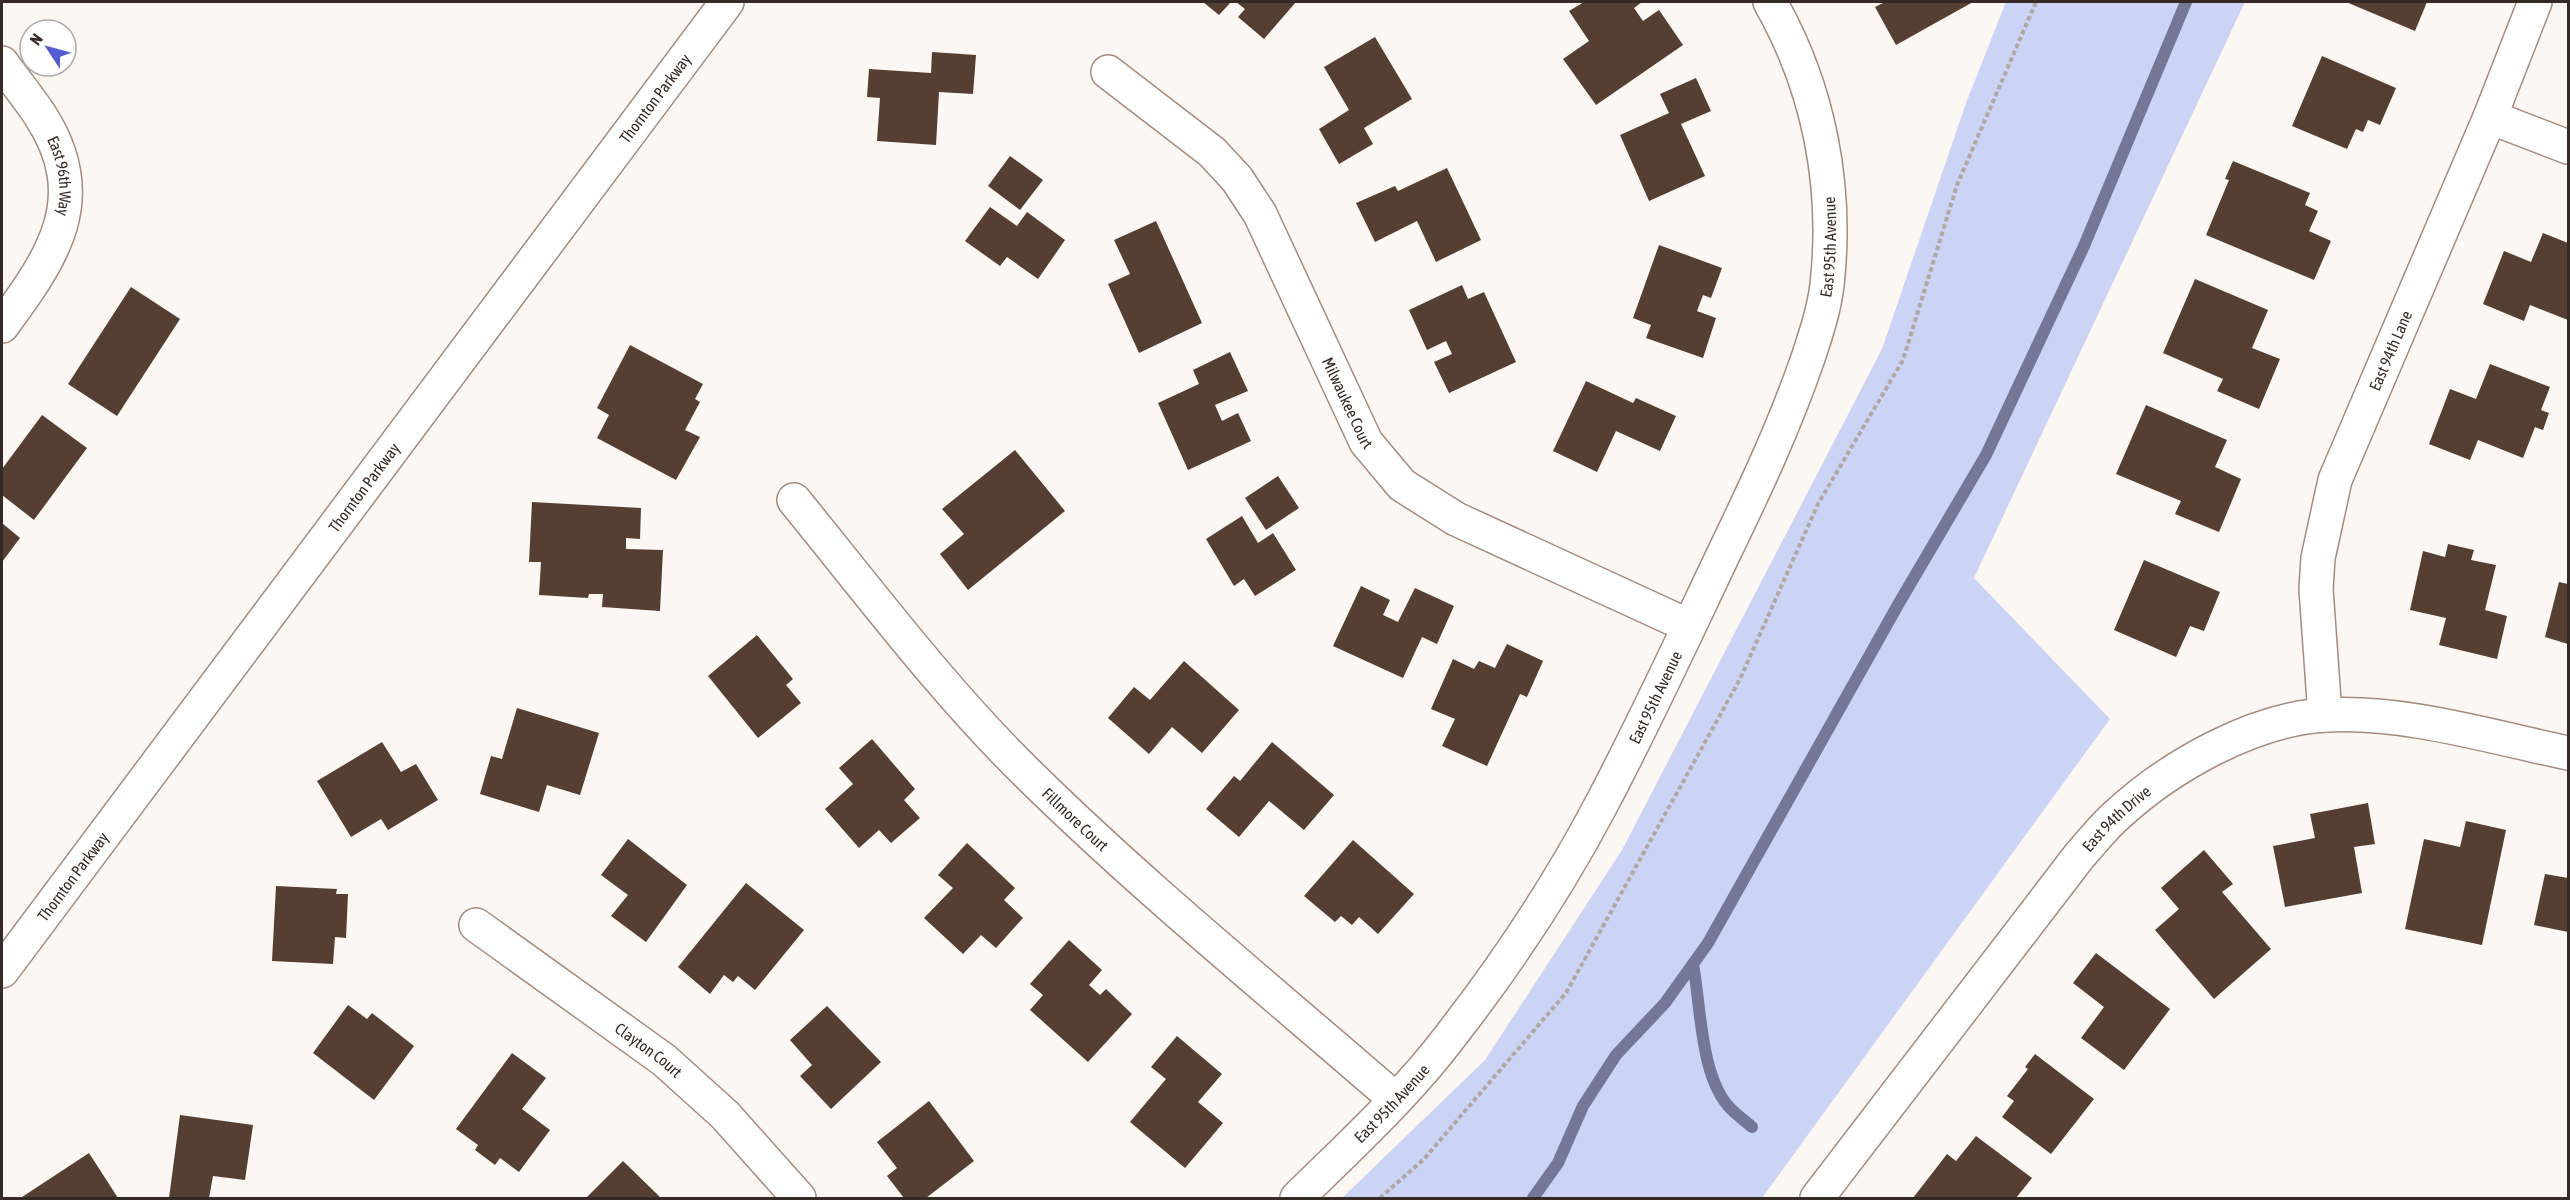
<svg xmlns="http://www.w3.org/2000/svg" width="2570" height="1200" font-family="'Asap Condensed',sans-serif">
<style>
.green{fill:#ccd4f6}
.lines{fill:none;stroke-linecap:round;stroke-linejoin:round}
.stream{stroke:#747796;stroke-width:12}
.building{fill:#553f32}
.street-casing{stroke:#a58b7d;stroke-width:36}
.secondary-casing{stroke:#a58b7d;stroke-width:36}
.path{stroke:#afa8a3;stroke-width:4;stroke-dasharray:4.5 3;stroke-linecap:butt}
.street{stroke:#fff;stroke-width:33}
.secondary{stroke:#fff;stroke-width:33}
.labels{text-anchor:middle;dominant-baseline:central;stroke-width:6;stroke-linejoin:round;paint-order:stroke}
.street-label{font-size:16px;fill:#352a25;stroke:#fff}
</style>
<rect width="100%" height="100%" fill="#fcf7f3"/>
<path class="green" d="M2006,2H2245L1974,578L2110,719L1762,1198H1342L1485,1060L1622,850L1882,349L1966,103Z"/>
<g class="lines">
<g class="stream">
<path d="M1693,964C1701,1006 1700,1078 1731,1109C1737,1115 1745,1121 1752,1127"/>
<path d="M1533,1198L1558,1163L1583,1106L1616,1055L1665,1003L1708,943L1899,603L1986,455L2084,246L2186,2"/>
</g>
</g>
<g class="building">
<path d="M1203,2H1231L1219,15Z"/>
<path d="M1236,2H1296L1264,39L1238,17L1245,9Z"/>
<path d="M1584,2H1642L1634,8L1643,21L1659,10L1683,45L1596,105L1563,59L1589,41L1569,11Z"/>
<path d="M1885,2H1973L1896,45L1875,7Z"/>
<path d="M2346,2H2427L2415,31Z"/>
<path d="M1375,37L1412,99L1364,128L1373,144L1339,164L1319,129L1349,110L1324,67Z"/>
<path d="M932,52L976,55L973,94L939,92L936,145L877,141L880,98L867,97L869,69L931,73Z"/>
<path d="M2322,56L2396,88L2380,125L2368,120L2363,132L2356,129L2347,149L2292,126Z"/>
<path d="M1696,78L1711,111L1681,124L1705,176L1649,201L1620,135L1669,113L1660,94Z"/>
<path d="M1010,156L1043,180L1020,210L988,186Z"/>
<path d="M2233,161L2310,193L2305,205L2318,211L2309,231L2331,241L2314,280L2206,235L2229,180L2225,179Z"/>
<path d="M1447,168L1481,240L1436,262L1417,221L1375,242L1356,203L1395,186L1398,191Z"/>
<path d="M990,207L1017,226L1027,212L1065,240L1038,279L1007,257L1000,266L965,241Z"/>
<path d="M1156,221L1202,323L1139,353L1108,284L1130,274L1114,240Z"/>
<path d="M2543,233L2568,243V320L2530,305L2524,321L2483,304L2504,251L2531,262Z"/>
<path d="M1659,245L1722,268L1711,298L1703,295L1697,311L1716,318L1703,358L1646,338L1651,325L1633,318Z"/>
<path d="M2195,279L2268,310L2252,348L2280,359L2259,409L2217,391L2223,379L2163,353Z"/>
<path d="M1462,285L1468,299L1484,292L1516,362L1449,393L1434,362L1452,354L1446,341L1427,350L1409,310Z"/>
<path d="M131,287L180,319L117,416L68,384Z"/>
<path d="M630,345L703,384L695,399L700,402L685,430L700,437L676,480L597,438L609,415L597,408Z"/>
<path d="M1230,352L1248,391L1215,405L1222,421L1238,413L1251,441L1188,470L1158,403L1199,384L1193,370Z"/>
<path d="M2490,364L2550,387L2541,410L2549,413L2543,430L2535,427L2523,458L2478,440L2470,460L2429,444L2450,389L2476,399Z"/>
<path d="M1586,381L1633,403L1636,398L1676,416L1660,451L1616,431L1597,472L1553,451Z"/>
<path d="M2146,405L2227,440L2215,467L2241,479L2219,532L2175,514L2181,501L2116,474Z"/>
<path d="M42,415L87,448L34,520L2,495V469Z"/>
<path d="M1015,450L1065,511L968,590L940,554L964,534L942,509Z"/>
<path d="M1278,476L1299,508L1266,530L1245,498Z"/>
<path d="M532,502L641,508L640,539L626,538V549L663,550L660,611L602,607L603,594H589L588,598L539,595L541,562H529Z"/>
<path d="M1242,516L1258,543L1273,533L1296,570L1255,596L1244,579L1234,586L1206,539Z"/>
<path d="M2,523L20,538L2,562Z"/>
<path d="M2448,544L2474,550L2471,560L2496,565L2485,610L2507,616L2497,659L2439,645L2446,618L2410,610L2423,551L2445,557Z"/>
<path d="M2144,560L2220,592L2204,631L2190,626L2176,657L2114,630Z"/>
<path d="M2559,582L2568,584V644L2545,637Z"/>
<path d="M1361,586L1390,600L1383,615L1398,622L1415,588L1454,606L1437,644L1422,637L1403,678L1333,646Z"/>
<path d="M757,635L793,679L786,685L801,703L758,738L708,676Z"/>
<path d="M1507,644L1543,661L1527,697L1520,694L1487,766L1442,746L1455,719L1431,709L1453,659L1474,669L1479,661L1495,668Z"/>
<path d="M1184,661L1239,710L1202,753L1172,727L1149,754L1108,718L1134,687L1150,700Z"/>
<path d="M517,708L599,733L580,795L547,785L539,812L480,794L491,756L502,759Z"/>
<path d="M872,739L915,789L904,800L920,818L891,843L879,830L859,848L825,809L853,784L839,768Z"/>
<path d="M382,742L401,772L416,764L438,800L388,830L381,819L351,837L317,781Z"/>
<path d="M1272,742L1334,795L1304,830L1269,801L1239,837L1206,809L1234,776L1240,781Z"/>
<path d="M2368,803L2375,844L2354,847L2362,893L2285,907L2273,846L2315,838L2310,814Z"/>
<path d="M2466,821L2506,830L2482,945L2405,929L2424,839L2460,847Z"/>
<path d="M628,839L687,885L646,942L611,916L628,895L601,875Z"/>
<path d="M1353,840L1414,894L1378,934L1359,917L1352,925L1341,916L1335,922L1304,896Z"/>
<path d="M967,843L1015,888L1004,900L1023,918L996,948L981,935L963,954L924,918L953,888L938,875Z"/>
<path d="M2204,850L2233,884L2222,892L2271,949L2214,999L2155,930L2179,909L2161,888Z"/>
<path d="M2545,874L2568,878V932L2534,925Z"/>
<path d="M746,883L804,930L755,990L738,976L733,982L724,975L710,994L678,967Z"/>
<path d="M276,886L337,889L336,894H348L346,938L335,937L333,964L272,961Z"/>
<path d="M1069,940L1102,970L1089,985L1100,995L1106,989L1132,1014L1088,1062L1030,1010L1043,995L1030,984Z"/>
<path d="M2096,953L2170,1009L2124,1070L2081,1038L2104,1007L2073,983Z"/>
<path d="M348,1005L367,1019L372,1013L414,1046L374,1100L313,1053Z"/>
<path d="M827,1006L881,1062L831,1109L800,1076L812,1065L790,1040Z"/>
<path d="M1177,1036L1222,1074L1198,1102L1223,1123L1185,1168L1130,1122L1166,1079L1151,1067Z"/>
<path d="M512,1053L546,1078L522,1109L550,1130L519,1172L500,1158L495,1165L475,1150L478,1145L456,1129Z"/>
<path d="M2035,1054L2094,1099L2051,1154L2002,1117L2014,1101L2007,1096L2028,1069L2025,1067Z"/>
<path d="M929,1101L974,1161L926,1198H904L887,1176L897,1168L877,1142Z"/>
<path d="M180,1115L253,1125L245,1180L213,1176L209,1198H169Z"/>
<path d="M1976,1136L2032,1178L2016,1198H1913L1947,1154L1956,1161Z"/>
<path d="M89,1153L118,1198H23L22,1197Z"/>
<path d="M623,1161L661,1198H586Z"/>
</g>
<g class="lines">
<g class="street-casing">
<g id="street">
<path id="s1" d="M2,63C14,80 28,97 40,115C94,198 53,257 2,326"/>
<path id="s2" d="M1108,72L1212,152L1237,179L1260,214L1366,442L1402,485L1456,519L1689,626"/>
<path d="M2490,117L2568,147"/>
<path id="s3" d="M794,500C870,593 943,691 1029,775C1145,889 1272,992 1395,1099"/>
<path id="s4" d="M2325,715L2316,589L2318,558L2335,480L2490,117L2535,2"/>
<path id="s5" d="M476,925L664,1060L725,1115L799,1198"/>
<path id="s6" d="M1297,1198C1349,1147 1408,1093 1452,1034C1507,963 1559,885 1601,805C1645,722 1684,637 1724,553C1755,489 1785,425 1808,358C1816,334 1824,310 1827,285C1838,186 1819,88 1770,2"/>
<path id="s7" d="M1817,1198L2080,855C2092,842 2103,827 2117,815C2169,767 2254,718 2327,715C2406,711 2491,737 2568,753"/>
</g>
</g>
<g class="secondary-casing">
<g id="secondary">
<path id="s8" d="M2,971L727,2"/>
</g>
</g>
<path class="path" d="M1380,1198L1424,1159L1566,993L1740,679L1818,504L1903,360L1957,185L2036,2"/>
<use href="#street" class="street"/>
<use href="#secondary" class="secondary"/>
</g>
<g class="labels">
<g class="street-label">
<text stroke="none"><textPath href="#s8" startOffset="1090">Thornton Parkway</textPath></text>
<text stroke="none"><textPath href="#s1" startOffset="130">East 96th Way</textPath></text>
<text stroke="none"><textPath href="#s6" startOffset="1106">East 95th Avenue</textPath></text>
<text stroke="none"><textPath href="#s4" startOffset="378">East 94th Lane</textPath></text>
<text stroke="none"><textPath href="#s2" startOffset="418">Milwaukee Court</textPath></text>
<text stroke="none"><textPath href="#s8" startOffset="604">Thornton Parkway</textPath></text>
<text stroke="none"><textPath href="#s6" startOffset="620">East 95th Avenue</textPath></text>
<text stroke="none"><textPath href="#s3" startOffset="426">Fillmore Court</textPath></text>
<text stroke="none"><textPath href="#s7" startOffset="484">East 94th Drive</textPath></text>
<text stroke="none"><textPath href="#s8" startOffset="118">Thornton Parkway</textPath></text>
<text stroke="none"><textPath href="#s5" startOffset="213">Clayton Court</textPath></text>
<text stroke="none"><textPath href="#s6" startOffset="134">East 95th Avenue</textPath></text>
</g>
</g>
<rect width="2570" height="1200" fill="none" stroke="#352a25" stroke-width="6"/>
<g transform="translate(48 48) rotate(306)"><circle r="28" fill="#ffffff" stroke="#aeaaa8" stroke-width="1.5"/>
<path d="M0-4.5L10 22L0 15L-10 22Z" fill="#545cd2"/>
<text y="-9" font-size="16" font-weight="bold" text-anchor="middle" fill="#352a25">N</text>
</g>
</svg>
